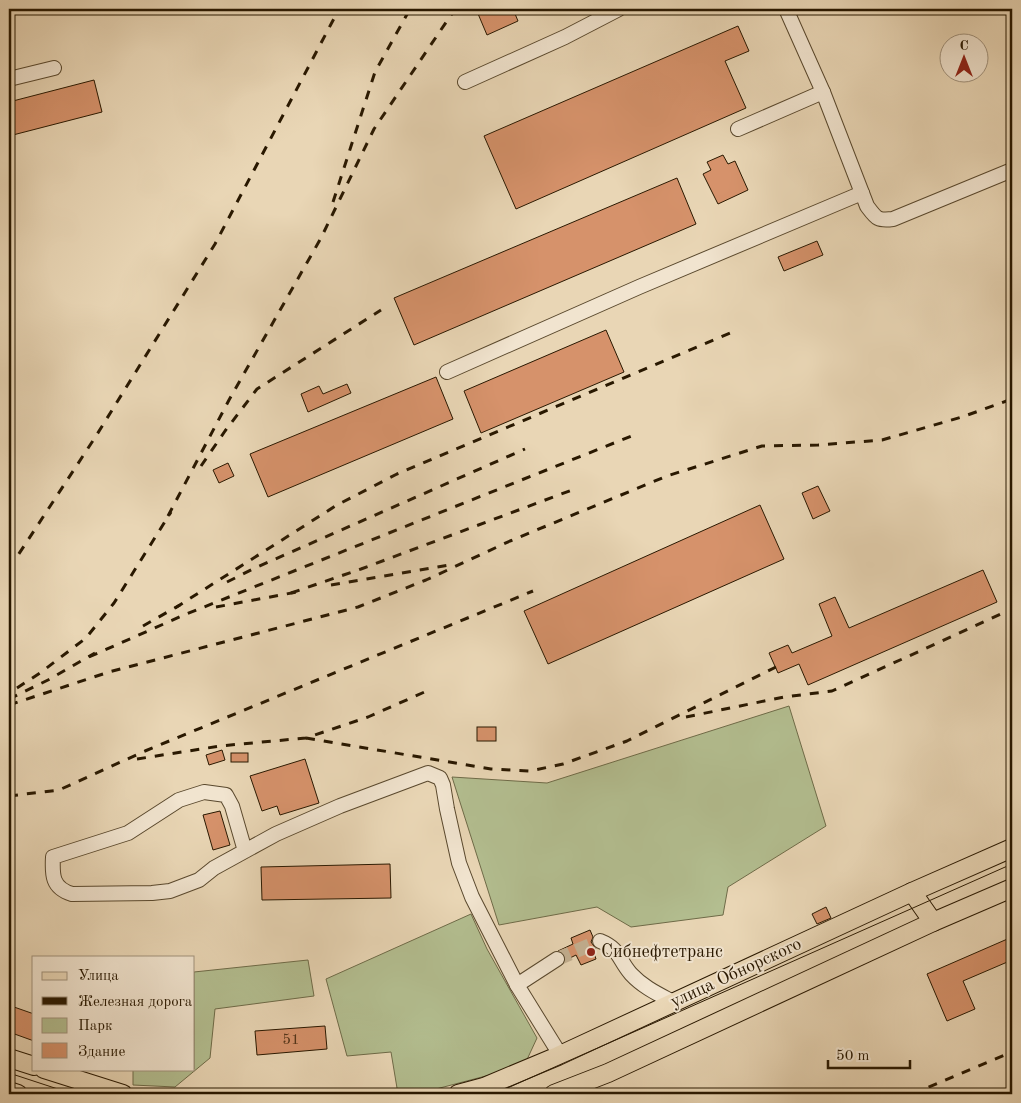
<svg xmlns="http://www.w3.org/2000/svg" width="1021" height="1103" font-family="'Old Standard TT',serif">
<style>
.green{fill:#b3be90;stroke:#6e6b48}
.building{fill:#d6926b;stroke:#291800}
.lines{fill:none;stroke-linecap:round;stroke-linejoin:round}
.minor-tunnel{stroke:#c3b091;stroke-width:14;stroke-dasharray:14 7;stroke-linecap:butt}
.minor-casing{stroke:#59482d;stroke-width:16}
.major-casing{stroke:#291800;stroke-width:20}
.minor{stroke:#f1e4cf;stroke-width:14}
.major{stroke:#e9d6b5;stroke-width:18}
.tram{stroke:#291800;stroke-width:1}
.rail{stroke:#291800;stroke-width:3;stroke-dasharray:9 9;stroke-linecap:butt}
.poi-dot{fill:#8f2418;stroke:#f1e4cf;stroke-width:2}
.labels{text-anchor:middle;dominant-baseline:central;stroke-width:4;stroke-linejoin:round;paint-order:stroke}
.number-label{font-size:15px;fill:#54361b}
.poi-label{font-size:18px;fill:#291800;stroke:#f1e4cf;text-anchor:start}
.street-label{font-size:18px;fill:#291800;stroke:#f1e4cf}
</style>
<rect width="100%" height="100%" fill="#e9d6b5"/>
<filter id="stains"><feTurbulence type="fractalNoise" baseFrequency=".004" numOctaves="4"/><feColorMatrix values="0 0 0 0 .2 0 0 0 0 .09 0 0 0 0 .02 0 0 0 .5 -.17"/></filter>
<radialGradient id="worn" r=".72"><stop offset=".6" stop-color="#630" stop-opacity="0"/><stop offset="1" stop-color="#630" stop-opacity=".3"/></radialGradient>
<g class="green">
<path d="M789,706L826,826L728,887L723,915L631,927L597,907L499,925L452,777L547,783Z"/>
<path d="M471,914L487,949L537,1038L524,1066L417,1094H398L391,1052L347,1056L326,979Z"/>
<path d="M308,960L314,996L215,1009L210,1058L175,1087L133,1085V1069H194V972Z"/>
</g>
<g class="building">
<path d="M476,9H513L518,21L487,35Z"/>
<path d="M738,26L749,51L725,61L746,108L516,209L484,136Z"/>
<path d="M94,80L102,112L9,136V102Z"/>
<path d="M723,155L728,164L735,161L748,190L718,204L703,174L711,170L707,162Z"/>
<path d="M677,178L696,224L414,345L394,298Z"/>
<path d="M817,241L823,255L784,271L778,257Z"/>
<path d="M606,330L624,372L481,433L464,391Z"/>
<path d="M436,377L453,419L268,497L250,454Z"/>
<path d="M347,384L351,393L308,412L301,394L319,386L323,394Z"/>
<path d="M228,463L234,476L219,483L213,470Z"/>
<path d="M818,486L830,511L813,519L802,493Z"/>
<path d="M760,505L784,559L548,664L524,611Z"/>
<path d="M983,570L997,602L808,685L799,664L778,673L769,653L788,645L792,653L832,636L819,604L835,597L849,628Z"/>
<rect x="477" y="727" width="19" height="14"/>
<path d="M222,750L225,760L209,765L206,755Z"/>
<rect x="231" y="753" width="17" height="9"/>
<path d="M305,759L319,803L280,815L277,806L262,811L250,776Z"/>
<path d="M220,811L230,845L213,850L203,815Z"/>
<path d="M390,864L391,898L262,900L261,867Z"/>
<path d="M826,907L831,918L817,924L812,914Z"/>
<path d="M590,930L593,937L591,942L596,949L593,950L596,959L581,965L576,955L566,960L564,954L558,951L573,944L571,938Z"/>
<path d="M1012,937V960L963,981L975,1009L947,1021L927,974Z"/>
<path d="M14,1007L34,1014V1041L9,1032V1023Z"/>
<path d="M325,1026L327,1049L257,1055L255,1031Z"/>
</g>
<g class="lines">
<path class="minor-tunnel" d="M557,959L600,941"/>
<g class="minor-casing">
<g id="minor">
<path d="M786,9L823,92L867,206C876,218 877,221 893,219L1012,170"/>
<path d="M9,79L54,68"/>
<path d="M465,82L565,37L619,9"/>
<path d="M738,129L823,92"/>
<path d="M447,372L639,287L862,193"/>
<path d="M245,851L232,806L226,795L204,792L179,800L128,833L53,857C52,875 52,888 72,894L152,893L170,891L199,880L214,868L276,834L340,806L428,773L440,778L443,785L447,809L459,863L472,897L517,985"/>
<path d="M600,941C620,949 618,959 631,974C643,987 658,994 673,1002"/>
<path d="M557,959L517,985L556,1048L558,1056"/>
</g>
</g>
<g class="major-casing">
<g id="major">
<path d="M912,892L933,922"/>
<path d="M9,1058L34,1066"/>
<path d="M44,1069L123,1094"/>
<path d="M9,1091L18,1094"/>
<path d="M458,1094L484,1087L558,1056L912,892L1012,848"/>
<path d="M554,1094L608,1073L933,922L1012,888"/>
</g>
</g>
<use href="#minor" class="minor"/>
<use href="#major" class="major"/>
<g class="tram">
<path d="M9,1073L73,1094"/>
<path d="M494,1094L1012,864"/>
</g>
<g class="rail">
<path d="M333,202L375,72L410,9"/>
<path d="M201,466L225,431L257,389L381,310"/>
<path d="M168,516L229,400L321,238L374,129L455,9"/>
<path d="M9,569L96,436L215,244L339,9"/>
<path d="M227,582L255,568L525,449"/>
<path d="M331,585L449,565"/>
<path d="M291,593L361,569L572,490"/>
<path d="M216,607L297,592"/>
<path d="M175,608L337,505L397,474L737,330"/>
<path d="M143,626L180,605"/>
<path d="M89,657L184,615L634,435"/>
<path d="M17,688L40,673L86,638L114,603L171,512"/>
<path d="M9,699L48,680L95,653"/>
<path d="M9,705L109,672L358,607L426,580L510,541L667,476L762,446L818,445L882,440L962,417L1012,399"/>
<path d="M686,717L784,697L832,691L1012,609"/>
<path d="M306,738L491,769L530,771L563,764L627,741L776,667"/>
<path d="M137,759L220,746L306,738L368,717L429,690"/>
<path d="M9,796L59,790L145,751L533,591"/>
<path d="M912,1094L1012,1052"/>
</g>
</g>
<circle class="poi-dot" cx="591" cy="952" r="5"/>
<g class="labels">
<g class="number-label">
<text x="291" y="1040">51</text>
</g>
<g class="poi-label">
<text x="601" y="952">Сибнефтетранс</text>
</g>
<g class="street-label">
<text transform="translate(736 973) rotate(-25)">улица Обнорского</text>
</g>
</g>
<rect width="1021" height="1103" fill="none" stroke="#e9d6b5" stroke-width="30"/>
<rect x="10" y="10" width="1001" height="1083" fill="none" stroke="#291800" stroke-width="2.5"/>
<rect x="15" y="15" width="991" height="1073" fill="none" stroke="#291800"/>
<rect x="32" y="956" width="162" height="115" fill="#f1e4cf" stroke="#a1927c"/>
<rect x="42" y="972" width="25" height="8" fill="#e9d6b5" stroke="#a1927c"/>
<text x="78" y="980" font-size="15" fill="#291800">Улица</text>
<rect x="42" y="997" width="25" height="8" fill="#291800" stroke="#a1927c"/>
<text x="78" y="1006" font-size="15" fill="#291800">Железная дорога</text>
<rect x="42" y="1018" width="25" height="15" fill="#b3be90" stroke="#a1927c"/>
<text x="78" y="1030" font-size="15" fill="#291800">Парк</text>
<rect x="42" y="1043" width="25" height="15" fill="#d6926b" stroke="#a1927c"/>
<text x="78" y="1056" font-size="15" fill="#291800">Здание</text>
<g transform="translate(964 58)"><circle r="24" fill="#f1e4cf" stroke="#a1927c"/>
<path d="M0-4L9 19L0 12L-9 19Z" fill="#8f2418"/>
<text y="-8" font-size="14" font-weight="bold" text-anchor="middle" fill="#291800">С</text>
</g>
<path d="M828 1060v8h82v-8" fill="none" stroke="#291800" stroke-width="2.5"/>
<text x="836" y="1060" font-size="15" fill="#291800" stroke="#f1e4cf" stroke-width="4" paint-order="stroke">50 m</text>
<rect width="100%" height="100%" filter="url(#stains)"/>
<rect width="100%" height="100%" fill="url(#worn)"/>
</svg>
